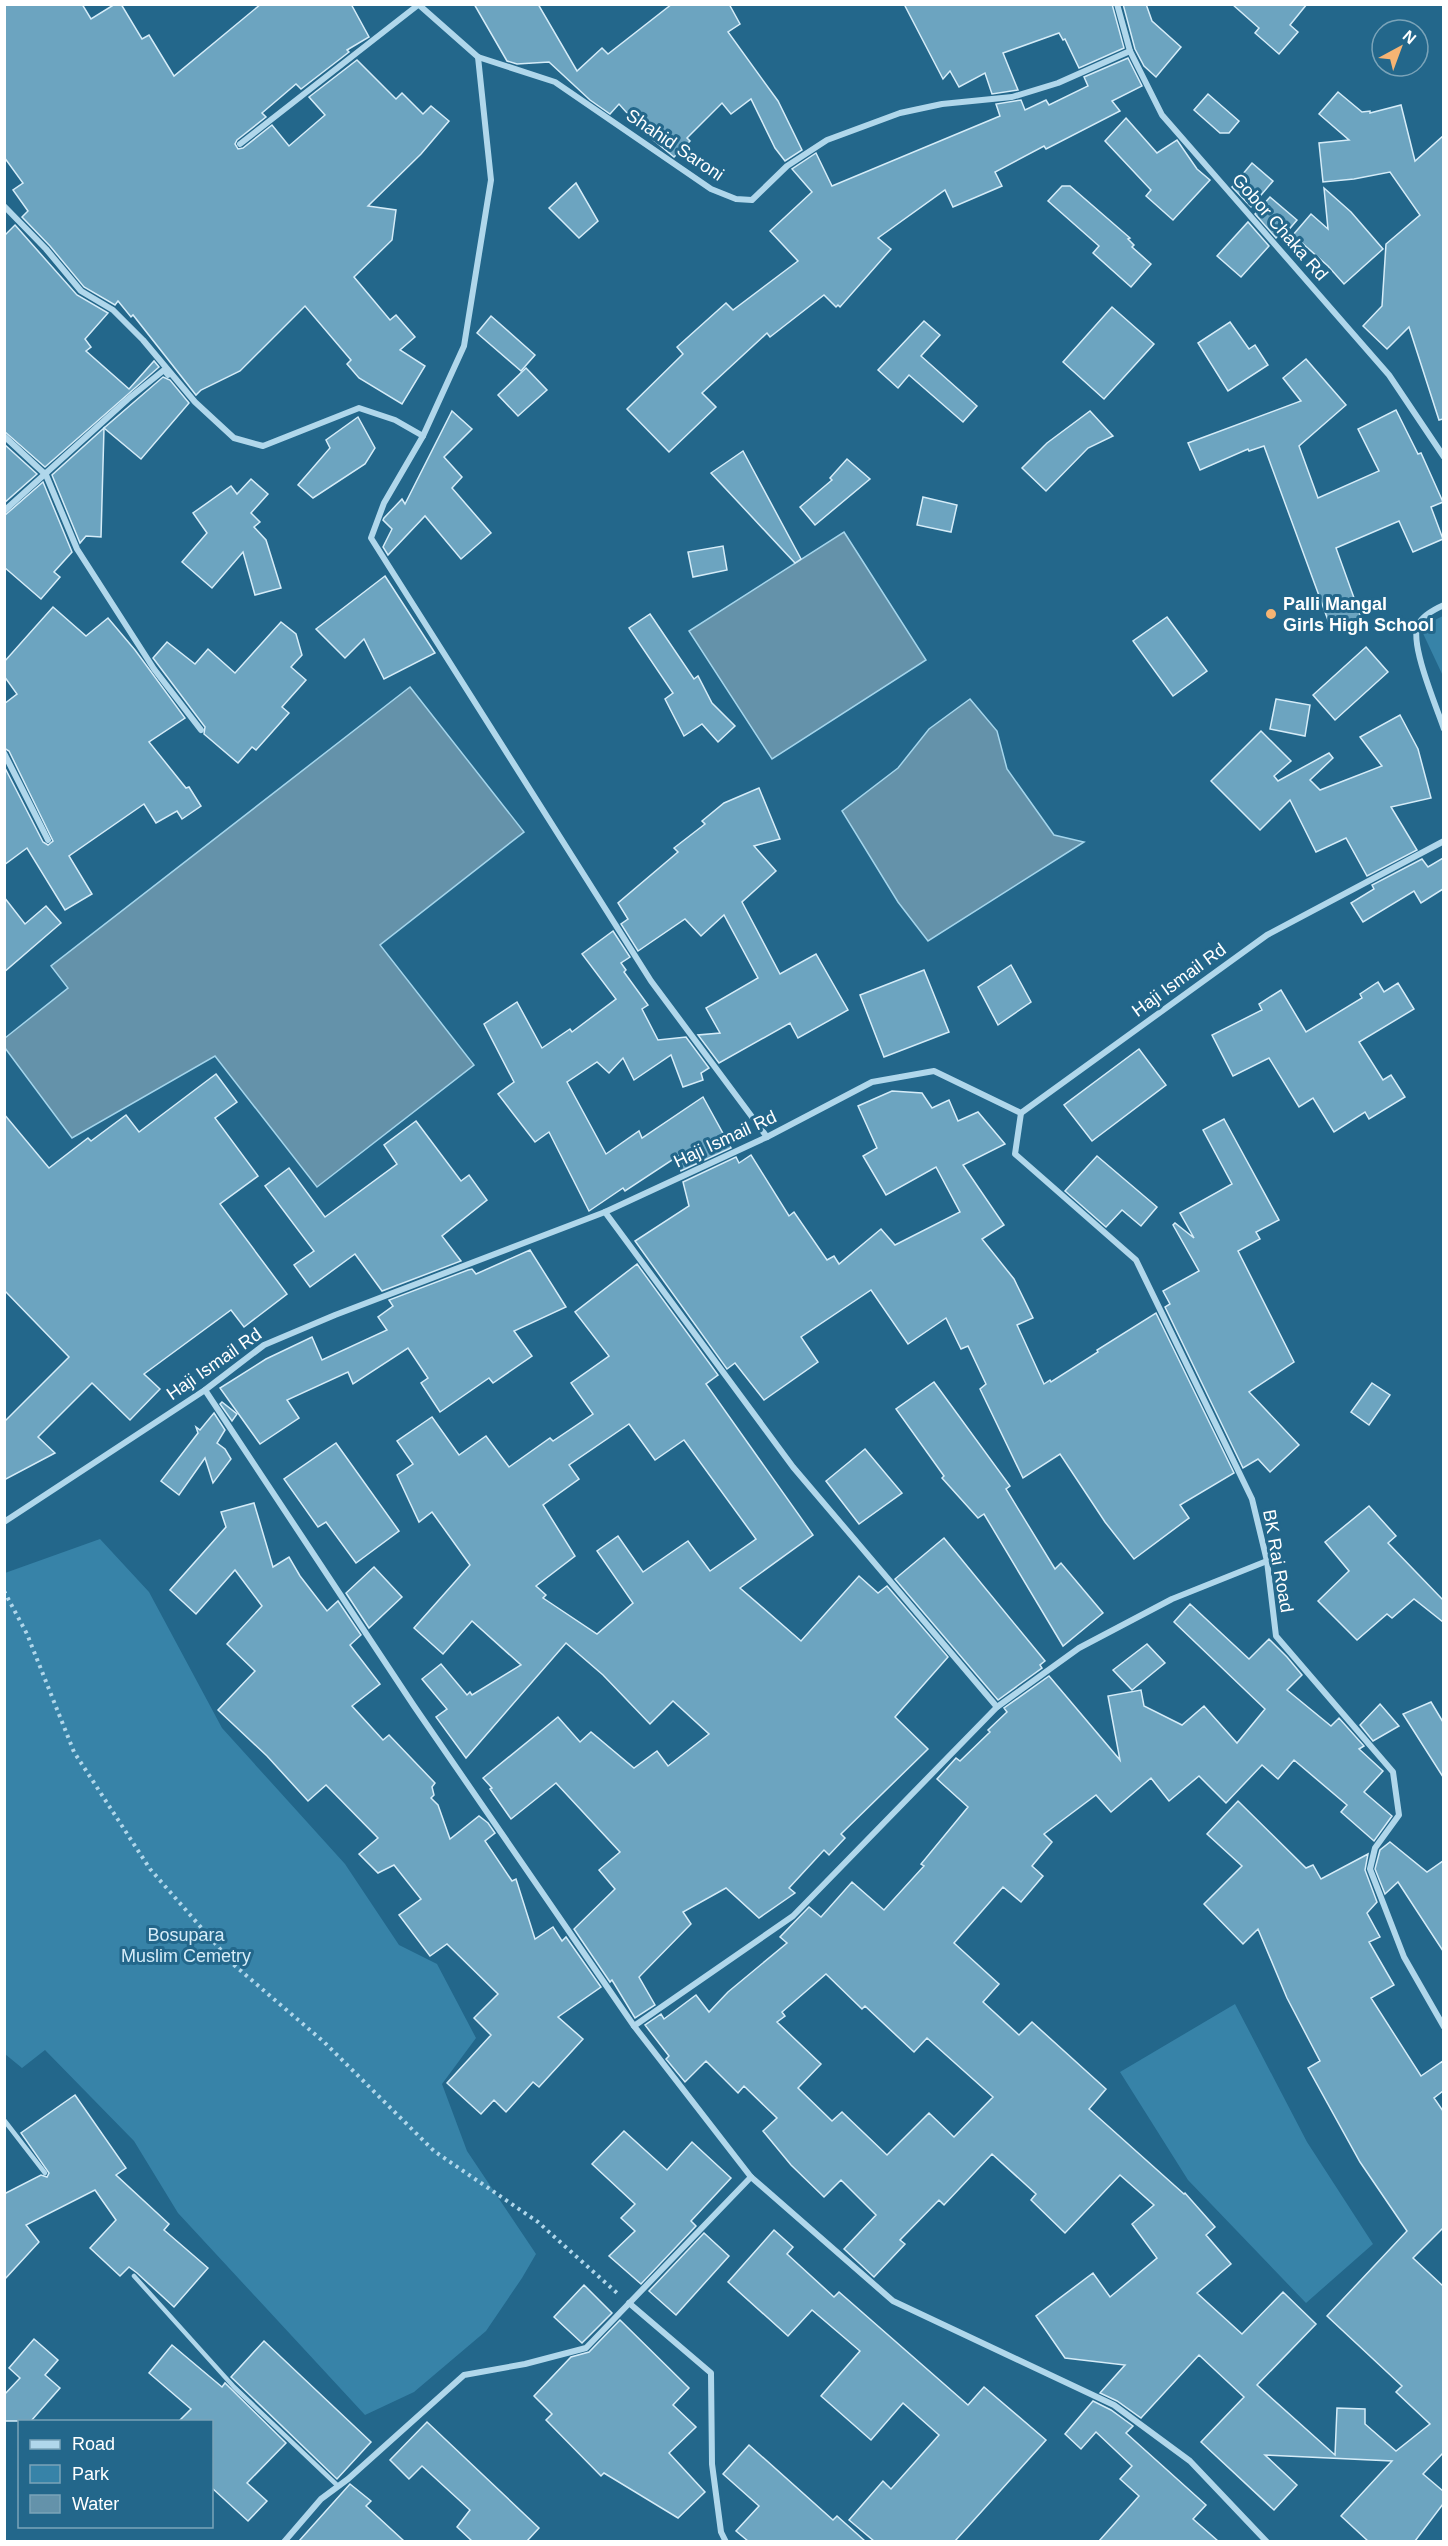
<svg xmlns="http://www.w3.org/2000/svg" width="1448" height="2546" font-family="Helvetica,sans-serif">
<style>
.green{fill:#3783a8}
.water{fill:#6492aa;stroke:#a4d5ec;stroke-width:1.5}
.building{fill:#6ca4c0;stroke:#d5ecf8;stroke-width:1.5;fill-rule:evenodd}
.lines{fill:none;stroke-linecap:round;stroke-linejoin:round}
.path{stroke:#b0d7eb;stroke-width:4;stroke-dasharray:3 4.5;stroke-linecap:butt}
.lane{stroke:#b0d7eb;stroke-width:4.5}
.street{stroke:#b0d7eb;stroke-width:6}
.poi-dot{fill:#f6b473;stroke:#23678b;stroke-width:2}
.labels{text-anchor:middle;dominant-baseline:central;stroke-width:6;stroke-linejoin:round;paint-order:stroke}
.street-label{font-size:18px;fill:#fff;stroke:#23678b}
.poi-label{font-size:18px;font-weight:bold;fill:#fff;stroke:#23678b;text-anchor:start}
.park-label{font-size:18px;fill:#d5ecf8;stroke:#23678b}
</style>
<rect width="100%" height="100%" fill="#23678b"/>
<g class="green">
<path d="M1443,616V676L1420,627Z"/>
<path d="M100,1539L149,1592L222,1728L345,1864L399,1945L437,1964L476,2038L442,2084L467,2151L536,2254L522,2278L486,2331L414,2392L365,2415L178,2213L134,2141L45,2050L22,2068L5,2054V1573Z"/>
<path d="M1235,2004L1307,2142L1373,2244L1306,2303L1188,2180L1120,2072Z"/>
</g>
<g class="water">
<path d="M844,532L926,660L772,759L689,631Z"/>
<path d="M410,687L524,832L380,945L474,1065L317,1187L215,1056L72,1138L5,1048V1038L68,988L51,966Z"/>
<path d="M970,699L997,731L1007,769L1054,835L1084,842L928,941L898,902L842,811L898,768L929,729Z"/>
</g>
<g class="building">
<path d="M4,4H82L91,19L115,4H121L142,39L149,35L174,76L261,4H351L369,37L347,50L349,52L301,89L296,84L262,113L266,117L237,140L235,144L238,149L243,148L272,125L289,146L325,115L309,97L357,60L396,99L402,93L423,114L431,106L449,121L421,154L368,206L396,210L392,240L354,277L390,320L396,315L415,337L400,350L425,366L402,404L359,378L347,364L351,360L305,306L240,371L201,390L196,395L133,315L131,317L118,301L115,305L84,287L50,246L22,217L28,211L13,190L23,183L4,157Z"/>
<path d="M474,4H538L577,71L602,48L608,54L672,4H729L740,24L728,32L778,101L802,150L785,161L775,148L751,99L731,114L722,103L687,138L690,141L674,157L646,134L619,104L610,114L590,100L549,62L517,64L507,61Z"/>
<path d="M904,4H1112L1124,48L1079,68L1065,39L1063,40L1059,33L1003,53L1018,90L992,94L985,73L959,87L950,71L943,79Z"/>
<path d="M1123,4H1146L1152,21L1181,47L1156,77L1144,66L1135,49Z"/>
<path d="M1232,4H1307L1290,25L1298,32L1279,54L1255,33L1259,28Z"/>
<path d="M1128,58L1142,86L1112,101L1120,111L1046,149L1044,146L995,172L1002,186L953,207L945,190L878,238L891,249L840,307L838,305L836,307L824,295L770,337L767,333L702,393L716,407L669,452L627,409L683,354L677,347L726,303L733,310L798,261L770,231L812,192L792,169L816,153L832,186L1000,116L996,104L1021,100L1025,110L1046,100L1049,105L1088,86L1084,77Z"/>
<path d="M1338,92L1362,112L1370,111V113L1401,105L1415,161L1443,136V419L1439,420L1409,327L1387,349L1363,326L1382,306L1386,244L1420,215L1390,172L1354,179L1323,182L1319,143L1349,140L1319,114Z"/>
<path d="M1208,94L1239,121L1229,133H1220L1194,110Z"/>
<path d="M1126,118L1157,153L1177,140L1197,169L1210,180L1173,220L1146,196L1151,190L1105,141Z"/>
<path d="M1252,163L1273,181L1251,207L1232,187Z"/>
<path d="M576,183L598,221L579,238L549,208Z"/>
<path d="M1062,186H1070L1130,238L1128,239L1134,245L1132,247L1151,264L1131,287L1093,253L1099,246L1048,201Z"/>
<path d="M1324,188L1351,212L1383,249L1344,284L1328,266L1293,235L1311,214L1328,229Z"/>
<path d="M1270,197L1297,220L1281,239L1278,236L1276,238L1255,214Z"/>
<path d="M1248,222L1269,246L1241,277L1217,256Z"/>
<path d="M15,225L77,295L108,313L85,339L91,347L86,351L129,389L154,361L159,367L45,467L4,431V236Z"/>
<path d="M1112,307L1154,344L1104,399L1063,362Z"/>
<path d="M491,316L535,355L521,371L477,333Z"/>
<path d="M924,321L940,335L921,356L977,406L963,422L909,375L898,388L878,370Z"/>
<path d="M1230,322L1249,349L1255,345L1268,365L1228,391L1198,343Z"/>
<path d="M1306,359L1346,405L1299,446L1318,498L1379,471L1358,429L1396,410L1418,454L1421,453L1443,502L1431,507L1443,539L1413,552L1399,521L1336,548L1362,620L1332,631L1264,446L1249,451L1248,449L1200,470L1188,443L1301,401L1283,378Z"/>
<path d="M526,368L547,390L518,416L498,395Z"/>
<path d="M163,377L170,380L189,403L141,459L104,428Z"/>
<path d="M452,411L472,429L444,457L462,477L452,488L491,533L461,559L425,516L388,555L383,547L392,529L383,520L384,518L402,499L405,504Z"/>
<path d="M1090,411L1113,436L1088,448L1046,491L1022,468L1047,443Z"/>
<path d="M358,417L375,448L365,464L313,498L298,485L330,448L326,440Z"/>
<path d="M104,428L101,537L86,536L80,543L52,475Z"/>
<path d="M4,444L37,474L4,503Z"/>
<path d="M743,451L801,559L795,563L711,473Z"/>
<path d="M847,459L870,479L815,525L800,507L832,480L830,478Z"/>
<path d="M251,479L268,494L251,513L260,522L254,527L266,540L281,588L255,595L243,552L212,588L182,562L207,533L193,513L231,486L237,494Z"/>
<path d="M43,482L72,552L54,572L60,577L41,599L4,567V516Z"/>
<path d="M923,497L957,505L951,532L917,525Z"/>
<path d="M723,546L727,570L693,577L688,552Z"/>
<path d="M385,576L435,653L384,679L364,639L345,658L316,629Z"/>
<path d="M53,607L86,636L108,618L135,650L185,718L149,742L186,788L189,787L201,806L182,819L177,811L156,823L144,804L69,856L92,894L65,910L27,848L4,865V766L43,842L48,845L53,841L9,751L4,748V704L17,694L4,676V662Z"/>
<path d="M650,614L694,679L698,676L712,703L735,726L718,742L702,724L684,736L665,699L673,693L629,628Z"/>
<path d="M1167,617L1207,671L1173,696L1133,641Z"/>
<path d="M281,622L296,634L302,655L291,667L306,680L282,707L289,713L256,750L252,747L238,763L204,734L205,727L153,658L167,642L195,664L208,649L235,673Z"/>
<path d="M1366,647L1388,672L1335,720L1313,695Z"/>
<path d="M1276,699L1310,705L1305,736L1270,729Z"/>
<path d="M1400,715L1418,749L1431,798L1391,807L1417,850L1367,876L1346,838L1316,852L1290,800L1260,830L1211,781L1261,731L1291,761L1274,776L1278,781L1329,753L1333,758L1310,780L1320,790L1382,766L1360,737Z"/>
<path d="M759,788L780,839L754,846L776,871L742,902L780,974L816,954L848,1010L798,1038L790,1023L719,1063L698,1035L720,1033L706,1008L758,978L724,915L701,936L685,919L638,951L621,924L628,919L618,903L678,852L674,848L705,824L702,821L724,803Z"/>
<path d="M1443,858V889L1421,903L1414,891L1363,922L1351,903L1374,889L1372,885L1422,859L1428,867Z"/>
<path d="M4,897L25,924L46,906L61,923L4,972Z"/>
<path d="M613,931L630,957L621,963L626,970L624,972L648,1005L642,1009L658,1040L686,1037L709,1068L701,1073L703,1080L683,1087L671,1055L634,1080L623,1058L609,1073L597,1062L567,1082L606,1154L639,1131L642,1138L703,1097L731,1148L681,1171L678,1156L625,1191L623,1188L589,1211L549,1132L535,1142L498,1094L514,1082L484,1024L517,1002L542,1048L570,1029L572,1032L616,999L582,954Z"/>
<path d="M1011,965L1031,1002L998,1025L978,987Z"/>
<path d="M924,970L949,1032L884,1057L860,995Z"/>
<path d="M1378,982L1384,992L1398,983L1414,1009L1359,1042L1383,1080L1391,1075L1405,1097L1369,1119L1365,1112L1334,1132L1313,1098L1299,1107L1269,1058L1233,1076L1212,1035L1262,1010L1259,1004L1281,990L1306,1032L1362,998L1360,994Z"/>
<path d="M1139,1049L1166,1085L1092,1141L1064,1105Z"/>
<path d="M216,1074L237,1102L215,1118L258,1176L220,1204L287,1294L244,1327L231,1310L144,1374L160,1389L130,1420L92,1383L38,1437L55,1453L4,1480V1422L69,1357L4,1290V1114L49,1168L88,1138L91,1141L126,1115L139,1132Z"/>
<path d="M892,1091L922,1093L932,1108L949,1100L958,1121L978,1112L1005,1144L963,1165L1004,1225L982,1239L1014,1279L1033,1318L1017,1325L1044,1384L1050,1380L1051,1382L1098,1352L1097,1350L1156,1313L1234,1473L1180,1505L1189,1518L1134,1559L1105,1522L1060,1454L1023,1478L980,1389L986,1384L968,1346L961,1349L946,1318L908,1344L871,1290L801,1337L818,1362L764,1400L735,1363L727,1369L635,1241L689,1206L683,1182L736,1157L739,1163L751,1155L789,1216L794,1212L827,1260L834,1256L839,1264L881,1229L895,1245L960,1212L936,1167L886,1195L863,1156L877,1148L858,1106Z"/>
<path d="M1224,1119L1279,1220L1256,1232L1260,1239L1238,1251L1294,1362L1249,1392L1299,1445L1270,1472L1258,1459L1243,1468L1165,1307L1170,1304L1163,1291L1199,1271L1173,1225L1175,1223L1194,1238L1180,1213L1232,1184L1203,1130Z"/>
<path d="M416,1121L461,1181L469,1175L487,1200L442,1236L461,1261L382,1291L355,1254L310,1287L294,1265L314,1251L265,1186L289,1168L325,1217L397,1164L384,1145Z"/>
<path d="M1097,1156L1157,1207L1141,1226L1122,1210L1106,1227L1065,1191Z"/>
<path d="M530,1250L566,1307L514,1331L532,1356L493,1383L489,1378L440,1412L421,1383L428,1378L408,1348L353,1384L348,1372L287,1400L299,1418L260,1444L220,1388L266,1359L312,1337L322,1360L387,1330L378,1317L393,1306L389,1300L468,1270L472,1269L476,1274Z"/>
<path d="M637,1264L718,1375L706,1384L813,1535L740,1588L801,1641L859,1576L878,1593L887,1586L948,1657L895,1717L928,1749L841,1834L845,1838L829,1855L824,1850L789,1888L795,1893L759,1918L726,1888L683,1912L691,1924L639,1977L655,2005L635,2018L612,1980L610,1982L574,1929L615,1889L599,1870L620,1852L556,1783L511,1819L490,1789L492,1788L483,1778L558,1717L580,1742L591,1732L634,1768L657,1751L668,1766L709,1734L673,1701L650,1724L603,1675L566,1643L466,1758L436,1717L447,1709L422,1679L441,1664L467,1695L470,1692L472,1695L521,1665L472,1621L443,1654L414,1628L470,1565L432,1512L419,1522L397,1475L413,1464L397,1441L432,1417L459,1455L486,1436L509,1467L550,1438L553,1441L593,1414L571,1383L609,1356L575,1312ZM629,1424L655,1460L684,1440L756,1539L710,1571L688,1541L643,1572L618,1536L597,1551L633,1603L597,1634L543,1598L546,1595L536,1586L575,1556L543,1505L579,1479L569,1465Z"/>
<path d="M934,1382L1010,1486L1006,1489L1055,1569L1061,1563L1103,1613L1063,1646L984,1514L978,1518L942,1478L944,1476L896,1409Z"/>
<path d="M1372,1383L1390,1395L1369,1425L1351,1412Z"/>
<path d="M222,1402L237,1414L232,1421L220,1404Z"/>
<path d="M214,1413L225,1430L217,1443L225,1449L231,1459L213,1483L205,1458L179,1495L161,1481L198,1433L196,1427L200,1430Z"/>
<path d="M336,1443L399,1531L356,1563L326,1522L318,1527L284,1479Z"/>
<path d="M865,1449L902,1493L859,1524L826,1481Z"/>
<path d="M254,1503L273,1567L289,1557L300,1576L327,1611L338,1601L361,1635L350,1645L380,1684L352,1706L383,1740L389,1735L435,1783L432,1787L434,1795L431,1798L438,1805L450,1839L479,1816L488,1823L495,1833L485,1841L512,1881L516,1879L535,1939L553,1927L562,1941L566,1937L601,1987L558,2017L583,2039L539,2087L533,2082L506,2112L494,2100L481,2114L447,2083L491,2035L474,2018L498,1994L447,1944L430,1956L399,1915L421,1899L394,1865L378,1873L359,1854L378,1838L326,1785L308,1801L267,1756L218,1710L255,1671L227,1644L262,1606L235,1570L196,1614L170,1590L226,1527L221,1512Z"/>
<path d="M1369,1506L1396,1536L1388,1543L1443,1600V1622L1414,1599L1392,1618L1387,1614L1357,1640L1318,1601L1349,1571L1325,1542Z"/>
<path d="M944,1538L1045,1661L1040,1665L1042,1668L998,1700L895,1579Z"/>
<path d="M374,1567L402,1597L369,1628L346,1593Z"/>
<path d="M1190,1604L1249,1659L1269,1639L1287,1657L1302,1675L1287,1690L1331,1726L1339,1718L1364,1746L1359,1749L1383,1771L1364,1792L1392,1816L1374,1841L1341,1812L1347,1805L1294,1760L1278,1779L1262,1765L1226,1803L1199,1776L1169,1801L1151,1778L1111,1812L1096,1795L1044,1834L1052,1842L1032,1866L1043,1876L1021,1902L1003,1887L954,1943L999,1984L983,2002L1019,2035L1032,2022L1106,2089L1089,2109L1184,2194L1185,2193L1215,2227L1206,2235L1231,2264L1197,2293L1242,2334L1283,2292L1316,2324L1257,2385L1335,2455L1337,2408L1365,2409V2424L1396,2451L1430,2424L1396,2392L1402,2386L1327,2316L1407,2231L1360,2162L1308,2068L1320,2061L1287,1998L1258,1929L1243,1944L1204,1904L1242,1866L1207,1834L1238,1801L1306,1868L1313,1865L1321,1879L1368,1854L1365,1870L1377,1902L1367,1913L1380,1937L1369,1942L1394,1985L1371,1998L1421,2076L1443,2061V2091L1434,2098L1443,2111V2228L1413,2258L1443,2286V2453L1423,2474L1443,2491V2504L1415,2541H1368L1341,2516L1392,2461L1265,2455L1297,2485L1274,2510L1201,2442L1244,2397L1199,2355L1141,2418L1117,2401L1100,2393L1125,2365L1065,2358L1036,2316L1093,2273L1110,2297L1157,2258L1132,2224L1154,2205L1120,2175L1065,2233L1031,2200L1036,2194L992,2154L944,2205L939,2200L900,2240L905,2244L874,2277L844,2249L876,2215L841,2180L824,2197L791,2165L763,2131L777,2118L744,2086L738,2093L706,2061L685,2082L666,2059L669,2056L645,2025L661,2014L664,2019L696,1995L709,2012L728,1992L787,1943L780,1937L809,1907L821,1917L852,1882L884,1910L924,1866L921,1864L968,1807L937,1779L956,1758L960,1761L990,1732L988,1730L1007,1712L1004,1708L1049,1676L1120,1760L1108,1696L1141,1690L1144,1706L1182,1725L1204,1706L1237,1743L1265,1709L1174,1622ZM826,1974L862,2009L865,2006L914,2052L927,2038L993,2097L954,2137L929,2113L887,2155L842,2112L832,2121L798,2088L821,2064L777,2022L785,2016L782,2012Z"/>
<path d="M1147,1644L1165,1663L1132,1690L1113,1670Z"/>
<path d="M1431,1702L1443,1722V1777L1403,1714Z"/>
<path d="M1380,1704L1399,1726L1373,1741L1360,1725Z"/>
<path d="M1390,1842L1427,1872L1443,1861V1951L1398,1882L1385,1894L1375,1869L1380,1850Z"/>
<path d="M75,2095L126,2168L116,2175L169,2224L164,2230L208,2268L174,2307L137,2273L129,2267L120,2276L90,2248L116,2220L95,2190L26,2225L39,2242L4,2280V2194L41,2175L47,2177L49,2173L21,2133Z"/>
<path d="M624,2131L667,2170L692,2142L731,2178L691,2221L696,2226L641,2284L609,2256L635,2231L621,2218L635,2204L592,2164Z"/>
<path d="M774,2230L793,2247L787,2254L834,2297L839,2292L968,2405L984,2387L1046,2440L955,2541H874L849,2520L883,2481L891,2489L939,2435L903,2403L871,2440L821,2396L860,2351L812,2310L788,2336L728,2282Z"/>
<path d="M704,2233L729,2256L676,2315L649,2291Z"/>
<path d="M584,2285L612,2313L582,2343L554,2317Z"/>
<path d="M620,2320L689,2388L673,2405L696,2427L669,2453L705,2492L678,2518L604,2473L601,2476L546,2420L552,2414L534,2396L571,2357L589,2352Z"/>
<path d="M34,2339L58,2360L45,2375L60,2388L31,2421H4V2395L20,2378L9,2368Z"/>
<path d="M264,2341L371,2442L337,2479L231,2377Z"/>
<path d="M172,2345L222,2387L225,2383L286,2443L247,2483L267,2501L248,2521L212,2488V2421H179L191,2409L149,2373Z"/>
<path d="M1093,2401L1111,2410L1133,2426L1126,2433L1206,2505L1193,2519L1218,2541H1099L1139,2496L1120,2479L1132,2466L1096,2432L1081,2449L1065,2434Z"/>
<path d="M427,2422L539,2528L527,2541H472L457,2527L470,2510L422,2466L409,2479L390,2460Z"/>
<path d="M749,2445L833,2520L837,2516L865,2541H748L736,2531L759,2506L723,2474Z"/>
<path d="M350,2484L371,2501L366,2506L404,2541H299Z"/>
</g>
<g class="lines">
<path class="path" d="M4,1591L27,1634L74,1752L150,1869L234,1965L324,2042L434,2151L538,2222L617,2293"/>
<g class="lane">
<path d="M4,2120L45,2173"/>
<path d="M134,2276L234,2387L338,2486"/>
</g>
<g class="street">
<path d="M418,4L478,57L555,82L711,189L736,199L752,200L787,166L827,140L900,113L942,104L1012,97L1058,83L1130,51"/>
<path d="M1117,4L1130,51L1162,115L1389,375L1444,457"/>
<path d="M478,57L491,180L464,346L423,436L384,503L371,538L651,981L767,1137"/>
<path d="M240,144L418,5"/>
<path d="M4,206L46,249L81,291L113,310L143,340L195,402L234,438L263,446L359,408L395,420L423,436"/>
<path d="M4,436L46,475L77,549L154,669L201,730"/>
<path d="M4,511L128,399L164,370L168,375"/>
<path d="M1444,605C1435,609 1422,616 1418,625C1409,643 1437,708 1444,729"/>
<path d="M4,753L48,840"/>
<path d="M1021,1113L1015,1154L1136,1260L1252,1499L1267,1561L1276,1636L1393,1772L1399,1815L1375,1848L1370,1869L1404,1957L1444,2027"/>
<path d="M605,1212L793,1467L997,1707"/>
<path d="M205,1390L414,1706L634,2026L751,2177L893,2301L1114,2405L1190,2461L1267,2542"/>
<path d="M4,1522L205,1390L264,1345L335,1315L605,1212L767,1137L872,1082L934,1071L1021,1113L1267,935L1444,841"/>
<path d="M634,2026L793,1916L997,1707L1079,1648L1172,1599L1267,1561"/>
<path d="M629,2303L711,2373L712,2464L721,2532L726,2542"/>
<path d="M284,2542L321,2499L348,2479L464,2375L525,2364L586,2348L751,2177"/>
</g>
</g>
<circle class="poi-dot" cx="1271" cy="614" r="6"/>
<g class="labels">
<g class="street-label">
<text transform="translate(675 145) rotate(34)">Shahid Saroni</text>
<text transform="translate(1280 227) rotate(49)">Gobor Chaka Rd</text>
<text transform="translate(1179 980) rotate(-36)">Haji Ismail Rd</text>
<text transform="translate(725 1139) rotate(-25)">Haji Ismail Rd</text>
<text transform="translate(214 1364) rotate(-35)">Haji Ismail Rd</text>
<text transform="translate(1278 1561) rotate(80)">BK Rai Road</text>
</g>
<g class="poi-label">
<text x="1283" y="604">Palli Mangal<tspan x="1283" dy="21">Girls High School</tspan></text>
</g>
<g class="park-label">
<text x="186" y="1935">Bosupara<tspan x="186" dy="21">Muslim Cemetry</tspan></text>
</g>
</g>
<rect width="1448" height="2546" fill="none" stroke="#ffffff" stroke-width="12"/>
<rect x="18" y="2420" width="195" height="108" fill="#23678b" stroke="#7ba4b9" stroke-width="1.5"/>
<rect x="30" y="2440" width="30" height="9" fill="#b0d7eb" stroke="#7ba4b9" stroke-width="1.5"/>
<text x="72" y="2450" font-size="18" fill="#ffffff">Road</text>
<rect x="30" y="2465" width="30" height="18" fill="#3783a8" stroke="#7ba4b9" stroke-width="1.5"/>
<text x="72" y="2480" font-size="18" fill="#ffffff">Park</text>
<rect x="30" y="2495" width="30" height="18" fill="#6492aa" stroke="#7ba4b9" stroke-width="1.5"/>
<text x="72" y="2510" font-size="18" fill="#ffffff">Water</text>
<g transform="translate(1400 48) rotate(41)"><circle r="28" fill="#23678b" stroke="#7ba4b9" stroke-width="1.5"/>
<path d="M0-4.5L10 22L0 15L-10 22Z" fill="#f6b473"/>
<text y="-9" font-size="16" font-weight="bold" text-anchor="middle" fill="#ffffff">N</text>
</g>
</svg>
